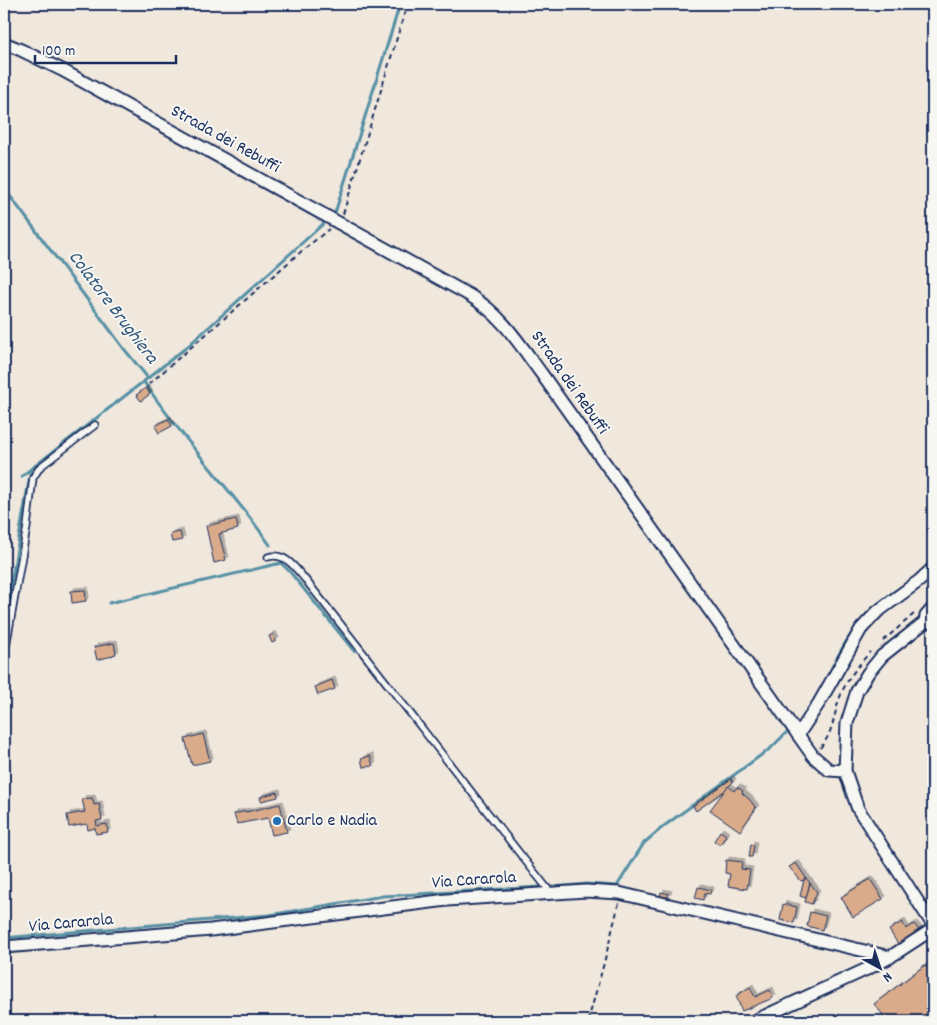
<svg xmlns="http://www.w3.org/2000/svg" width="937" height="1025" font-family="Dekko,sans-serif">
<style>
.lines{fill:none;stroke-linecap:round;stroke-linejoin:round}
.stream{stroke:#5690a5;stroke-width:3}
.building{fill:#d9ab8a;stroke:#1b2f5e;filter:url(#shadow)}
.service-casing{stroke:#1b2f5e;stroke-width:9}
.minor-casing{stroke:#1b2f5e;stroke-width:15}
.path{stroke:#1b2f5e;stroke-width:2;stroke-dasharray:5 4;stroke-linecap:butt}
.service{stroke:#f6f6f2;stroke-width:5.5}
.minor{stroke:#f6f6f2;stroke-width:11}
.poi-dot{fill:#1f6fb2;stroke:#f6f6f2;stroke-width:2}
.labels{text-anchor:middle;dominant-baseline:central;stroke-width:4;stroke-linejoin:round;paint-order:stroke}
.street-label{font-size:18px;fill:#1b2f5e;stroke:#f6f6f2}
.poi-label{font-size:18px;fill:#1b2f5e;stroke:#f6f6f2;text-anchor:start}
.water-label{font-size:19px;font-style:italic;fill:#34577c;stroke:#f6f6f2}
</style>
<defs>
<filter id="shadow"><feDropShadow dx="3" dy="-3" stdDeviation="0" flood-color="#0004"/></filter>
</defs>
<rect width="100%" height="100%" fill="#f0e7dd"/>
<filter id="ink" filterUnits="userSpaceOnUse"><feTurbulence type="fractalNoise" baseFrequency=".02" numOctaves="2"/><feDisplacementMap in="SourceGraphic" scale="10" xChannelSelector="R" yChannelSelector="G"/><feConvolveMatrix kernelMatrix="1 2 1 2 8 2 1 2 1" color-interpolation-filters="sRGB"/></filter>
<g filter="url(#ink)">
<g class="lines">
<g class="stream">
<path d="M4,188L125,350L148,378L188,346L323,224"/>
<path d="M335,213L400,4"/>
<path d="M144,382C182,439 231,489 270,545"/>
<path d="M22,476L31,469"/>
<path d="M928,565L933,559"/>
<path d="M109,603L281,563L290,572L354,651"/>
<path d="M4,624L31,469L148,378"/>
<path d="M821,689C834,664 846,637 865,616C876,603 891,594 904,585"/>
<path d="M553,887L587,884L617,886L644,843L664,826L771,748L789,730"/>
<path d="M4,938L269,915L383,896L540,887"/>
</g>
</g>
<g class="building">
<path d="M146,388L150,394L141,401L136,395Z"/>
<path d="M168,419L172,426L159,433L155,426Z"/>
<path d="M236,519L238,529L219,534L226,560L214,563L206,526Z"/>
<path d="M180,532L182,540L172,542L170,534Z"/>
<path d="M85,590L86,601L72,603L71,591Z"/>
<path d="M273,634L276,641L272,643L269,636Z"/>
<path d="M114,643L116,654L112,655V656L97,660L94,647Z"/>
<path d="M332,680L335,689L318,695L315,687Z"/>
<path d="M203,734L210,761L192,765L185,739Z"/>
<path d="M370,756L373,766L363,767L361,759Z"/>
<path d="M731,779L733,782L723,792L696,811L693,806Z"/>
<path d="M728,786L734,791L737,787L743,791L742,793L749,799L756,808L740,831L710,810Z"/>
<path d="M277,792L278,797L261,801L260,797Z"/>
<path d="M92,798L94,805L99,804L102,820L96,821L97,826L107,824L108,832L96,834L95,828L88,830L87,824L69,827L67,815L85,812L82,799Z"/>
<path d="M280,804L287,832L272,835L268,818L237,824L234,814L246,811V812Z"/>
<path d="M720,831L726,835L720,845L714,841Z"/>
<path d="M751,844L754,845L752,857H749Z"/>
<path d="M726,860L742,862L741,869L750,870L747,889L728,886L730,874L725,873Z"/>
<path d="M796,863L806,878L804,880L801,881L789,867Z"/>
<path d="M806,878L810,883L806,898L800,896L804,880Z"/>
<path d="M870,879L883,899L853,917L841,897Z"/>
<path d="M810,883L817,892L812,904L805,902Z"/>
<path d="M698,887L711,890L710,894L705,893L703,900L695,898Z"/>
<path d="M661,892L669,894L668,897L660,896Z"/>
<path d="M783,904L797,907L794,923L780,920Z"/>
<path d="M810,912L826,916L822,930L807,926Z"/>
<path d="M902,922L906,929L914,924L919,930L898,944L889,930Z"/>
<path d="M925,965L933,975V1021H888L874,1004Z"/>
<path d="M750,987L755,997L770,990L773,998L742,1011L736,996Z"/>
</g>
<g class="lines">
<g class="service-casing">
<g id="service">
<path d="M268,557C284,552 294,566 304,578C387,682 468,789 551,893"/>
<path d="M4,658L27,527L33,478L40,467L95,425"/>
</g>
</g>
<g class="minor-casing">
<g id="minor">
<path d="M4,43L21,50L62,70L469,295C501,314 519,343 541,373L813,756L829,770L845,771L858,809L933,925"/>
<path d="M925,622L926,616L933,608"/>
<path d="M798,735L819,703L861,629L877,612L919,581L933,568"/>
<path d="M845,771L847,723L857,691L868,673L882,656L925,622H933"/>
<path d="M4,947L211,930L447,900L586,891L619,893L890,957L933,929"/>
<path d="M754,1021L867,969L890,957"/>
</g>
</g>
<g class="path">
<path d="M343,214L404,15L412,4"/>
<path d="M149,384L297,255L329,229"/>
<path d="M883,641L915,613"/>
<path d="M820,748C834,732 833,716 840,697C846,680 858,666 870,652"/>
<path d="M588,1021L604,963L619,903"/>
</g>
<use href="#service" class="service"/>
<use href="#minor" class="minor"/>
</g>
</g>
<circle class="poi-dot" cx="277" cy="821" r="5"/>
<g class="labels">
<g class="street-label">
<text transform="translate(225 140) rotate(29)">Strada dei Rebuffi</text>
<text transform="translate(569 383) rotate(55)">Strada dei Rebuffi</text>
<text transform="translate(474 881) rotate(-4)">Via Cararola</text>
<text transform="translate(71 924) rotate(-5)">Via Cararola</text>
</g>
<g class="poi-label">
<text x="287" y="821">Carlo e Nadia</text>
</g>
<g class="water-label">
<text transform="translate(112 308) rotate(53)">Colatore Brughiera</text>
</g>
</g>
<rect width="937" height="1025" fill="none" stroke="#f6f6f2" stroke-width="20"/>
<rect x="10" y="10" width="917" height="1005" fill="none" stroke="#1b2f5e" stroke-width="2" filter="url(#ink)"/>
<g transform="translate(880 968) rotate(140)" stroke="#f6f6f2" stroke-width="4" paint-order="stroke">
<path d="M0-4L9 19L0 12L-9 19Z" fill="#1b2f5e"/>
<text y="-8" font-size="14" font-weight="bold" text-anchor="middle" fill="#1b2f5e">N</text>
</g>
<path d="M35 55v8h141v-8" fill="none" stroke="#1b2f5e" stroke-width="2.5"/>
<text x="42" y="55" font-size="15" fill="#1b2f5e" stroke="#f6f6f2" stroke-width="4" paint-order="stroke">100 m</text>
</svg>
